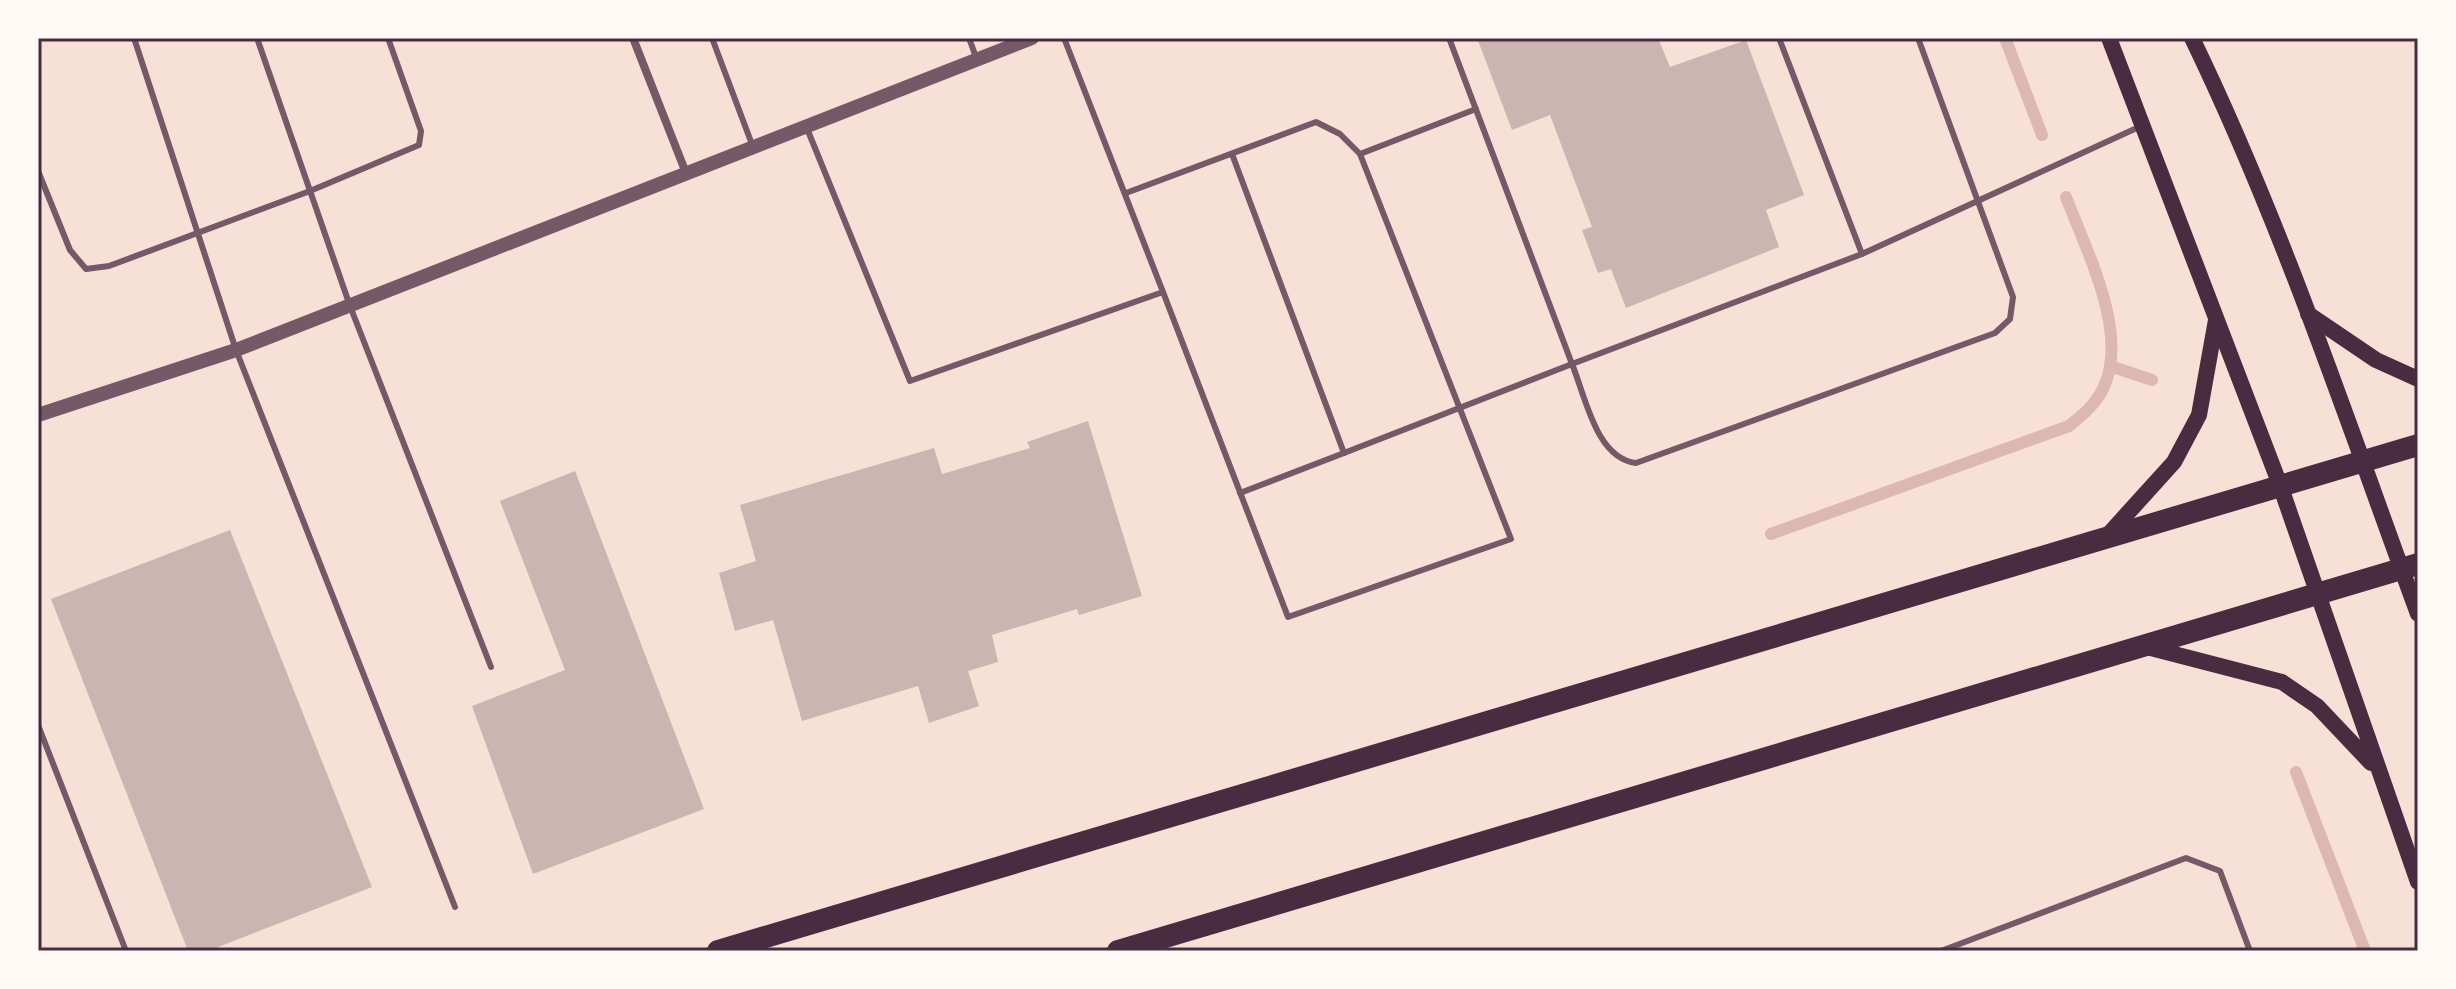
<svg xmlns="http://www.w3.org/2000/svg" width="2456" height="989" font-family="Helvetica,sans-serif">
<style>
.lines{fill:none;stroke-linecap:round;stroke-linejoin:round}
.stream{stroke:#dcb8b0;stroke-width:12}
.building{fill:#ccb4b1}
.service{stroke:#755966;stroke-width:6}
.minor{stroke:#755966;stroke-width:8}
.tertiary{stroke:#755966;stroke-width:14}
.secondary{stroke:#4a2c40;stroke-width:16}
.trunk{stroke:#4a2c40;stroke-width:22}
.neatline{fill:none;stroke:#4a2c40;stroke-width:3}
</style>
<rect width="100%" height="100%" fill="#f7e1d7"/>
<g class="lines">
<g class="stream">
<path d="M2005,38L2042,135"/>
<path d="M2110,366L2152,380"/>
<path d="M1771,534L2069,426C2077,419 2086,413 2092,405C2140,352 2087,253 2066,197"/>
<path d="M2296,772L2365,951"/>
</g>
</g>
<g class="building">
<path d="M1477,38H1658L1670,67L1746,40L1804,195L1766,210L1779,247L1626,308L1611,269L1598,273L1582,230L1592,227L1550,115L1512,130Z"/>
<path d="M1088,421L1142,596L1079,615L1077,609L992,635L998,662L968,671L979,706L929,723L918,686L802,721L773,620L735,631L719,573L756,561L740,505L934,448L942,474L1030,448L1027,442Z"/>
<path d="M575,471L704,809L533,874L472,706L565,670L500,501Z"/>
<path d="M230,530L372,887L208,951H188L51,599Z"/>
</g>
<g class="lines">
<g class="service">
<path d="M134,38L236,350L455,907"/>
<path d="M257,38L350,306L491,667"/>
<path d="M712,38L753,147"/>
<path d="M969,38L977,60"/>
<path d="M1449,38L1572,364L1862,254L1779,38"/>
<path d="M806,126L910,381L1163,292L1064,38"/>
<path d="M1232,154L1344,453L1572,364C1586,398 1596,458 1636,463L1995,333L2010,319L2013,297L1918,38"/>
<path d="M1360,154L1476,109"/>
<path d="M38,171L70,250L86,269L109,266L310,191L419,145L421,131L388,38"/>
<path d="M1126,193L1316,122L1340,134L1360,154L1511,539L1288,617L1163,292"/>
<path d="M1862,254L2139,127"/>
<path d="M1240,493L1344,453"/>
<path d="M38,725L126,951"/>
<path d="M1941,951L2186,858L2220,871L2250,951"/>
</g>
<path class="minor" d="M633,38L686,173"/>
<path class="tertiary" d="M38,415L236,350L1032,38"/>
<g class="secondary">
<path d="M2109,38L2280,485L2418,882"/>
<path d="M2192,38C2282,224 2347,421 2418,614"/>
<path d="M2308,314L2376,360L2418,379"/>
<path d="M2107,536L2174,462L2199,415L2216,320"/>
<path d="M2143,646L2282,682L2317,706L2371,763"/>
</g>
<g class="trunk">
<path d="M718,951L2418,445"/>
<path d="M1118,951L2418,564"/>
</g>
</g>
<rect width="2456" height="989" fill="none" stroke="#fffaf5" stroke-width="80"/>
<rect x="40" y="40" width="2376" height="909" class="neatline"/>
</svg>
